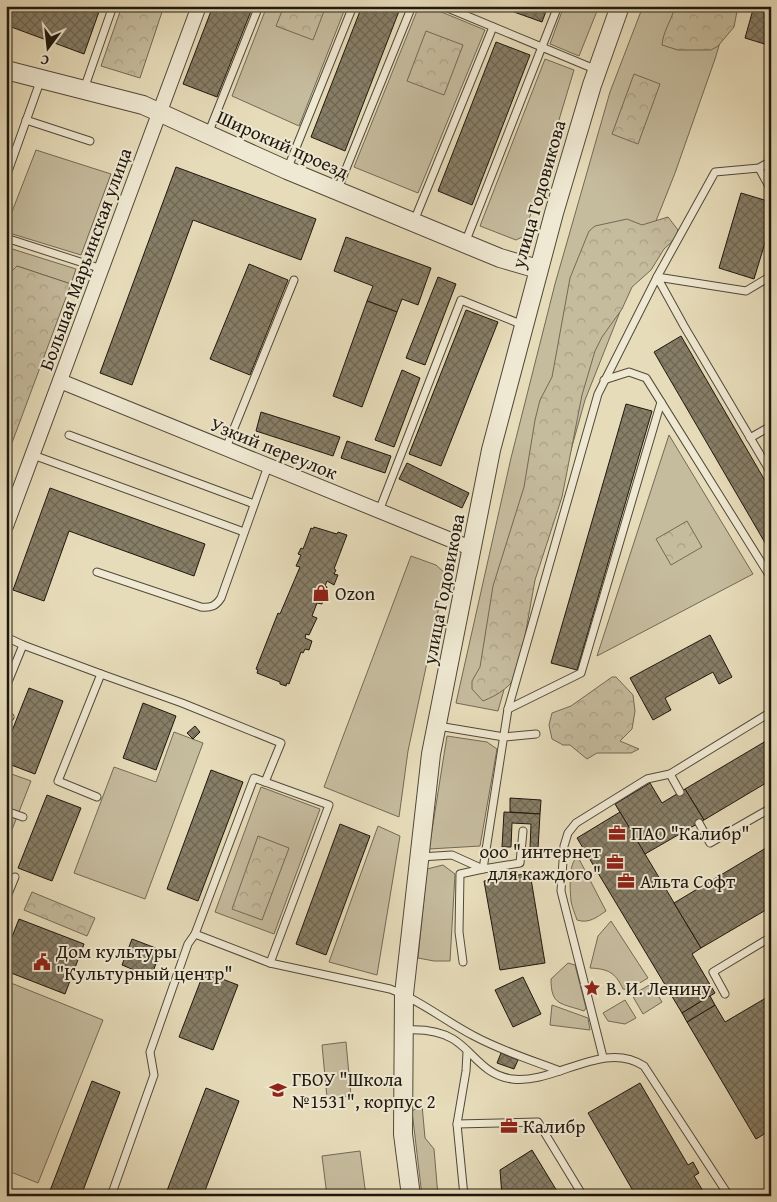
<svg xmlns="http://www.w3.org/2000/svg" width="777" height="1202" font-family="'Gentium Book Plus',serif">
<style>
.grass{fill:#c5bb9d;stroke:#726a56}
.forest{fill:url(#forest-crowns);stroke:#726a56}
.building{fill:url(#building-cross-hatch);stroke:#1f180e}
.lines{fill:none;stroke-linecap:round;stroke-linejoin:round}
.service-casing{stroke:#514939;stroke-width:9}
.minor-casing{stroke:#514939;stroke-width:16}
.tertiary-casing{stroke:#514939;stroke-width:20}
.service{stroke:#efe8d2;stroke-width:7}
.minor{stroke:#efe8d2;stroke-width:14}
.tertiary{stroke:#efe8d2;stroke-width:18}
.labels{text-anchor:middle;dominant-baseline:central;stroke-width:4;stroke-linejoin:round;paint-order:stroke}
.street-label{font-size:19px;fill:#1f180e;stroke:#efe8d2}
.poi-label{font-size:19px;fill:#1f180e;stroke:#efe8d2;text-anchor:start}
</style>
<defs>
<pattern id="forest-crowns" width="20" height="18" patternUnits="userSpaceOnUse" patternTransform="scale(1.25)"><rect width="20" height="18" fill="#c5bb9d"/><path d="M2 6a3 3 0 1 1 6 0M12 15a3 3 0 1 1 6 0" fill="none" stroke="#a9a086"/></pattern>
<pattern id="building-cross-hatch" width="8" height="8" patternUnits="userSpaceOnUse" patternTransform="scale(1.25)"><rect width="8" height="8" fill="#877e67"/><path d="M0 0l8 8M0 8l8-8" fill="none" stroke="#6e6653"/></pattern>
</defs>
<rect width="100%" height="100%" fill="#e7dcba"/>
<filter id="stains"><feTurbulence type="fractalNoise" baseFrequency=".004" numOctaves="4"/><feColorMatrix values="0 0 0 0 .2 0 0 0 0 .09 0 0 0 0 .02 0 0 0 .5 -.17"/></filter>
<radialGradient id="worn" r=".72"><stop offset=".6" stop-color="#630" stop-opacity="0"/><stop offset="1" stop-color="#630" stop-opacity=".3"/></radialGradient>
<g class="grass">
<path d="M267,6H346L299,126L232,96Z"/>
<path d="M419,6H427L485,30L418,193L354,167Z"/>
<path d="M564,6H599L579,56L550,44Z"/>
<path d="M643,6H731L715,59L675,173L585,400L498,711L456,703L511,458L555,284L610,92Z"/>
<path d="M545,59L574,70L524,236L516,240L480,226Z"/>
<path d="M36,150L111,174L81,255L6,232V227Z"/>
<path d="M6,247L76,269L71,284L17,266L6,277Z"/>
<path d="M669,435L753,574L597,656Z"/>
<path d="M411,556L436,565L446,574L408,751L399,817L324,787Z"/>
<path d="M174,732L203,743L145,899L74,873L114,767L156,782Z"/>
<path d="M447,736L487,742L497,749L480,846L429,849Z"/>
<path d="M6,772L31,781L6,845Z"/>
<path d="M261,787L320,809L274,934L215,912Z"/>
<path d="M378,826L400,836L377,975L329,962Z"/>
<path d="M578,857L606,911C597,917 589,924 577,920C575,914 572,907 571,901C570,891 568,861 578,857Z"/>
<path d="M443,865L455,874L450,961H434L418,958L427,869Z"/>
<path d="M611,921L648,978L628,990L623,989C615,972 608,969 590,968L598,936Z"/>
<path d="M568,963L575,965L586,1008L584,1011C561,1003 551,1006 551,979Z"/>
<path d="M6,981L103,1020L38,1183L6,1170Z"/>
<path d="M651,984L662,1002L643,1014L632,995Z"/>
<path d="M625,1000L636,1018L625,1024L608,1021L603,1013Z"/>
<path d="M552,1005L588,1018L590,1030L550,1025Z"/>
<path d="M346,1042L351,1096L327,1098L322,1045Z"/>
<path d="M422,1105L425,1138L434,1149L438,1196H422L412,1111Z"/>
<path d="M360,1151L366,1196H327L322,1156Z"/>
</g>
<g class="forest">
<path d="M122,6H164L140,78L101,66Z"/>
<path d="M284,6H326L313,40L276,26Z"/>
<path d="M675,6H738L734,27L718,46L711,50H678L662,45C663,31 672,20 675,6Z"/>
<path d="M426,31L463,45L444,95L407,81Z"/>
<path d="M634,74L660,84L638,144L612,134Z"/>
<path d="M668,217L678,230L676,238L664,249L651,270L632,287L622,309L602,337L595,351L582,395L562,497L535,580L519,670C513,686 498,695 483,701L472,689V681L480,667L493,586L524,487L535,420L540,400L552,377L570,278L589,231L595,226L627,219L642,225Z"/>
<path d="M17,266L71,284L6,459V277Z"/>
<path d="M687,521L702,547L671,565L656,539Z"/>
<path d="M612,677H616L633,695L635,711L632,729L620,741L639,749L631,753H597L587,759L570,745H563L552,739L549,725L552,713L571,706Z"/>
<path d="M258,836L289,848L262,920L232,909Z"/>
<path d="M32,892L95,918L87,936L24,910Z"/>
</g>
<g class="building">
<path d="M6,6H49L55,9L56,6H101L84,54L6,25Z"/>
<path d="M213,6H253L217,97L183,84Z"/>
<path d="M362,6H401L345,151L311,137Z"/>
<path d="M516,6H548L542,22L514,12Z"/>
<path d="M754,6H771V46L745,38Z"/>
<path d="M496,42L530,55L472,205L438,191Z"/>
<path d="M176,167L316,219L301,260L193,220L132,385L100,373Z"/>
<path d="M741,193L771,202V223L754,279L719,268Z"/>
<path d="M346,237L431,268L418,305L402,299L397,312L367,301L373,286L334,271Z"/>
<path d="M249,264L288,280L250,375L210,359Z"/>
<path d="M438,277L456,284L425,365L406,358Z"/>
<path d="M367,301L397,312L362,407L333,396Z"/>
<path d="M466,310L498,322L441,466L409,454Z"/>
<path d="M681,336L771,491V553L654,352Z"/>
<path d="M402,370L420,378L394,447L375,440Z"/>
<path d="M626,404L652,411L577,670L551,663Z"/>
<path d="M261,412L340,437L333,456L256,431Z"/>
<path d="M347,441L391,456L385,473L341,458Z"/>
<path d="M407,463L469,493L462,508L399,479Z"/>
<path d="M50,488L205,544L194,576L69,531L44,601L13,590Z"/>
<path d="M314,527L337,534L338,532L347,535L334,569L336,570L334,574L338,575L334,585L327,581L325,586L327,587L322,604L317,603L312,616L317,618L309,635L306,634L305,638L312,641L309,650L305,649L303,653L301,652L289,684L287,683L286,686L280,684V682L257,673L258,670L256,669L278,613L280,614L300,567L296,566L301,555L298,554L301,548L303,549L311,528L313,529Z"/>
<path d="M710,635L732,677L719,684L713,672L665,698L671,710L653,720L630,678Z"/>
<path d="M29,688L63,701L35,774L6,763V746Z"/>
<path d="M143,703L176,716L156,770L123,758Z"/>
<path d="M195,726L200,732L193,739L187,733Z"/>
<path d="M771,738V780L704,820L685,789Z"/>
<path d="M211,770L243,782L198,901L167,889Z"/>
<path d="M650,783L662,803L685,789L704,820L645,854L615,804Z"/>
<path d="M47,795L81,808L52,881L18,868Z"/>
<path d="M510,798L541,800L540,814L510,812Z"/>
<path d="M504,812L540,814L538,849L530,848L531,824L512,823L511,847H502Z"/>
<path d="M620,812L701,948L692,954L715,993L682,1013L577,838Z"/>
<path d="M340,824L370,836L326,955L296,944Z"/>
<path d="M771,845V907L701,948L674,903Z"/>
<path d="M530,873L545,963L500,970L484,881Z"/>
<path d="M19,919L84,944L65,994L6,971V952Z"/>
<path d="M132,939L161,950L151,977L122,965Z"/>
<path d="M204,972L238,985L213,1050L179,1037Z"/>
<path d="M523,977L541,1014L513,1027L495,990Z"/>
<path d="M771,995V1130L756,1139L687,1022L715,1005L725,1022Z"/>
<path d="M710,996L715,1005L687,1022L682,1013Z"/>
<path d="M501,1053L518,1060L514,1069L497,1063Z"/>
<path d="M92,1081L120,1092L81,1196H48Z"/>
<path d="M640,1083L688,1165L693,1162L699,1173L694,1176L706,1196H636L588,1113Z"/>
<path d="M206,1088L239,1101L203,1196H165Z"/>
<path d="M532,1150L560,1196H502L500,1170Z"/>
</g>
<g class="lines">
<g class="service-casing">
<g id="service">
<path d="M443,6L597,70"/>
<path d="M84,89L113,6"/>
<path d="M26,120L90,141"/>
<path d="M208,134L259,6"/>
<path d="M759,168L771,190"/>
<path d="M287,170L353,6"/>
<path d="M6,177L41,79"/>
<path d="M337,191L412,6"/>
<path d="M414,221L493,27"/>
<path d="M6,238L102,269"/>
<path d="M465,243L558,6"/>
<path d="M771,276L746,291L657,277L684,326L771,473"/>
<path d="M604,380L629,372L646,378L771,578"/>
<path d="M69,435L254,504"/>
<path d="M750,438L771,426"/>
<path d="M226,448L294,280"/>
<path d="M33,455L244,532"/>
<path d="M379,511L461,300L523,325"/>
<path d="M97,572L201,607C211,608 216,606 221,598L268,466"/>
<path d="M6,637L23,645L101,674"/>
<path d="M6,687L23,645"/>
<path d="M508,709L581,673L661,402"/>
<path d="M6,715L10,717"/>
<path d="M438,726L504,737L536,734"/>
<path d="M670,774L680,792"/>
<path d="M97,797L58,781L101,674L182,703L281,743L265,782"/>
<path d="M6,811L23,817"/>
<path d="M699,823L710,843L771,808"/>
<path d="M420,857L452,855L483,869L520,863L523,831"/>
<path d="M6,899L15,877"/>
<path d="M195,934L254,778L329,805L270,963"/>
<path d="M463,962L459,932L460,874L483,869L508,709L598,394L657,277L715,172L759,168L771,161"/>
<path d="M725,994L713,972L771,937"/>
<path d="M405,1030C422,1029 438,1030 453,1039C474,1052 483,1075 512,1079C554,1085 603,1039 644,1066L729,1196"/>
<path d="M603,1057L561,891L564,846L568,833L576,823L647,779L670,774L771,712"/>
<path d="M457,1124L538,1122L583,1196"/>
<path d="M111,1196L154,1075L150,1052L188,944L195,934L270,963L390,989C420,1000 445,1021 474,1036C502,1051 531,1060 560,1071"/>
<path d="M464,1196L457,1124L466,1071L467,1052"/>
</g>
</g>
<g class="minor-casing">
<g id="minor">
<path d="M60,381L473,549"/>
<path d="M6,526L199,6"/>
</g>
</g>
<g class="tertiary-casing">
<g id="tertiary">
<path d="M6,70L143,105L287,170L500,258L538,269"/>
<path d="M411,1196L403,1134L404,994L431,754L491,450L554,213L592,85L620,6"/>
</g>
</g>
<use href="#service" class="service"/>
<use href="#minor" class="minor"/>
<use href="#tertiary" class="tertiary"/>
</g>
<defs>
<g id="shop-bare" transform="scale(1.35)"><path d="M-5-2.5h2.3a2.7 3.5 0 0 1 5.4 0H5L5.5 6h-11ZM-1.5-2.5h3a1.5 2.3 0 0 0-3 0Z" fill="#8f2418" stroke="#efe8d2" stroke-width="2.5" paint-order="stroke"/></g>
<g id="office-bare" transform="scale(1.35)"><path d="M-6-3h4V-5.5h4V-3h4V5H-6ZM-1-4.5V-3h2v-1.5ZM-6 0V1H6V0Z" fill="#8f2418" stroke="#efe8d2" stroke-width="2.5" paint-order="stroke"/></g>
<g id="civic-bare" transform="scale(1.35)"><path d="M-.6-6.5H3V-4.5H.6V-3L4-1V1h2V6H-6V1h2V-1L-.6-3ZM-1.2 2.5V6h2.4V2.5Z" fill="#8f2418" stroke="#efe8d2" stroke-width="2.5" paint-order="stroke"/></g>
<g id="sight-bare" transform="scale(1.35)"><path d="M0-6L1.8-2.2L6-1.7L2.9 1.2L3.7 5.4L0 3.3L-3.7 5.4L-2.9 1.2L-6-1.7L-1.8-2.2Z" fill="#8f2418" stroke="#efe8d2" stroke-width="2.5" paint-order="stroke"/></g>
<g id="school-bare" transform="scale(1.35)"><path d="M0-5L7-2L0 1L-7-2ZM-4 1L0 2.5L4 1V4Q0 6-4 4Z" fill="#8f2418" stroke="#efe8d2" stroke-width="2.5" paint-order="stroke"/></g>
</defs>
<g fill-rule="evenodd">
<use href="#shop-bare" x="321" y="593"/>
<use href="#office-bare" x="617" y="833"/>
<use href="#office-bare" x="615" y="862"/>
<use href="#office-bare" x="626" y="881"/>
<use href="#civic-bare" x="42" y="962"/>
<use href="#sight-bare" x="592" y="988"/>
<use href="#school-bare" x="278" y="1090"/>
<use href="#office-bare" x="509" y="1126"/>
</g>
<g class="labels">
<g class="street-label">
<text transform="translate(283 144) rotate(24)">Широкий проезд</text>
<text transform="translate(538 194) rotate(-74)">улица Годовикова</text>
<text transform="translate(85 259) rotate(-70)">Большая Марьинская улица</text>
<text transform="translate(274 448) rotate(22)">Узкий переулок</text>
<text transform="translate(443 589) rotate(-79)">улица Годовикова</text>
</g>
<g class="poi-label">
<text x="335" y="593">Ozon</text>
<text x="631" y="833">ПАО "Калибр"</text>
<text x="601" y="851" text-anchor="end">ооо "интернет<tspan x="601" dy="22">для каждого"</tspan></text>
<text x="640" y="881">Альта Софт</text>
<text x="56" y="951">Дом культуры<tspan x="56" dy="22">"Культурный центр"</tspan></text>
<text x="606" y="988">В. И. Ленину</text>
<text x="292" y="1079">ГБОУ "Школа<tspan x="292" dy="22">№1531", корпус 2</tspan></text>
<text x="523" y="1126">Калибр</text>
</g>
</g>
<rect width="777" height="1202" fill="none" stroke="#e7dcba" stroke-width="25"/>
<rect x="8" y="8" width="762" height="1187" fill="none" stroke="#1f180e" stroke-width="2.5"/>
<rect x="12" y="12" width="752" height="1177" fill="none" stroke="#1f180e"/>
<g transform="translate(48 48) rotate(195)" stroke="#efe8d2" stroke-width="4" paint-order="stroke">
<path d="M0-4L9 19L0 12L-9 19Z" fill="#1f180e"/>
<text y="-8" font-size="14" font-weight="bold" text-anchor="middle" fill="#1f180e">С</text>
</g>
<rect width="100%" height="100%" filter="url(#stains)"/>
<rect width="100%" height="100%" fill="url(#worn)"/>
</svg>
